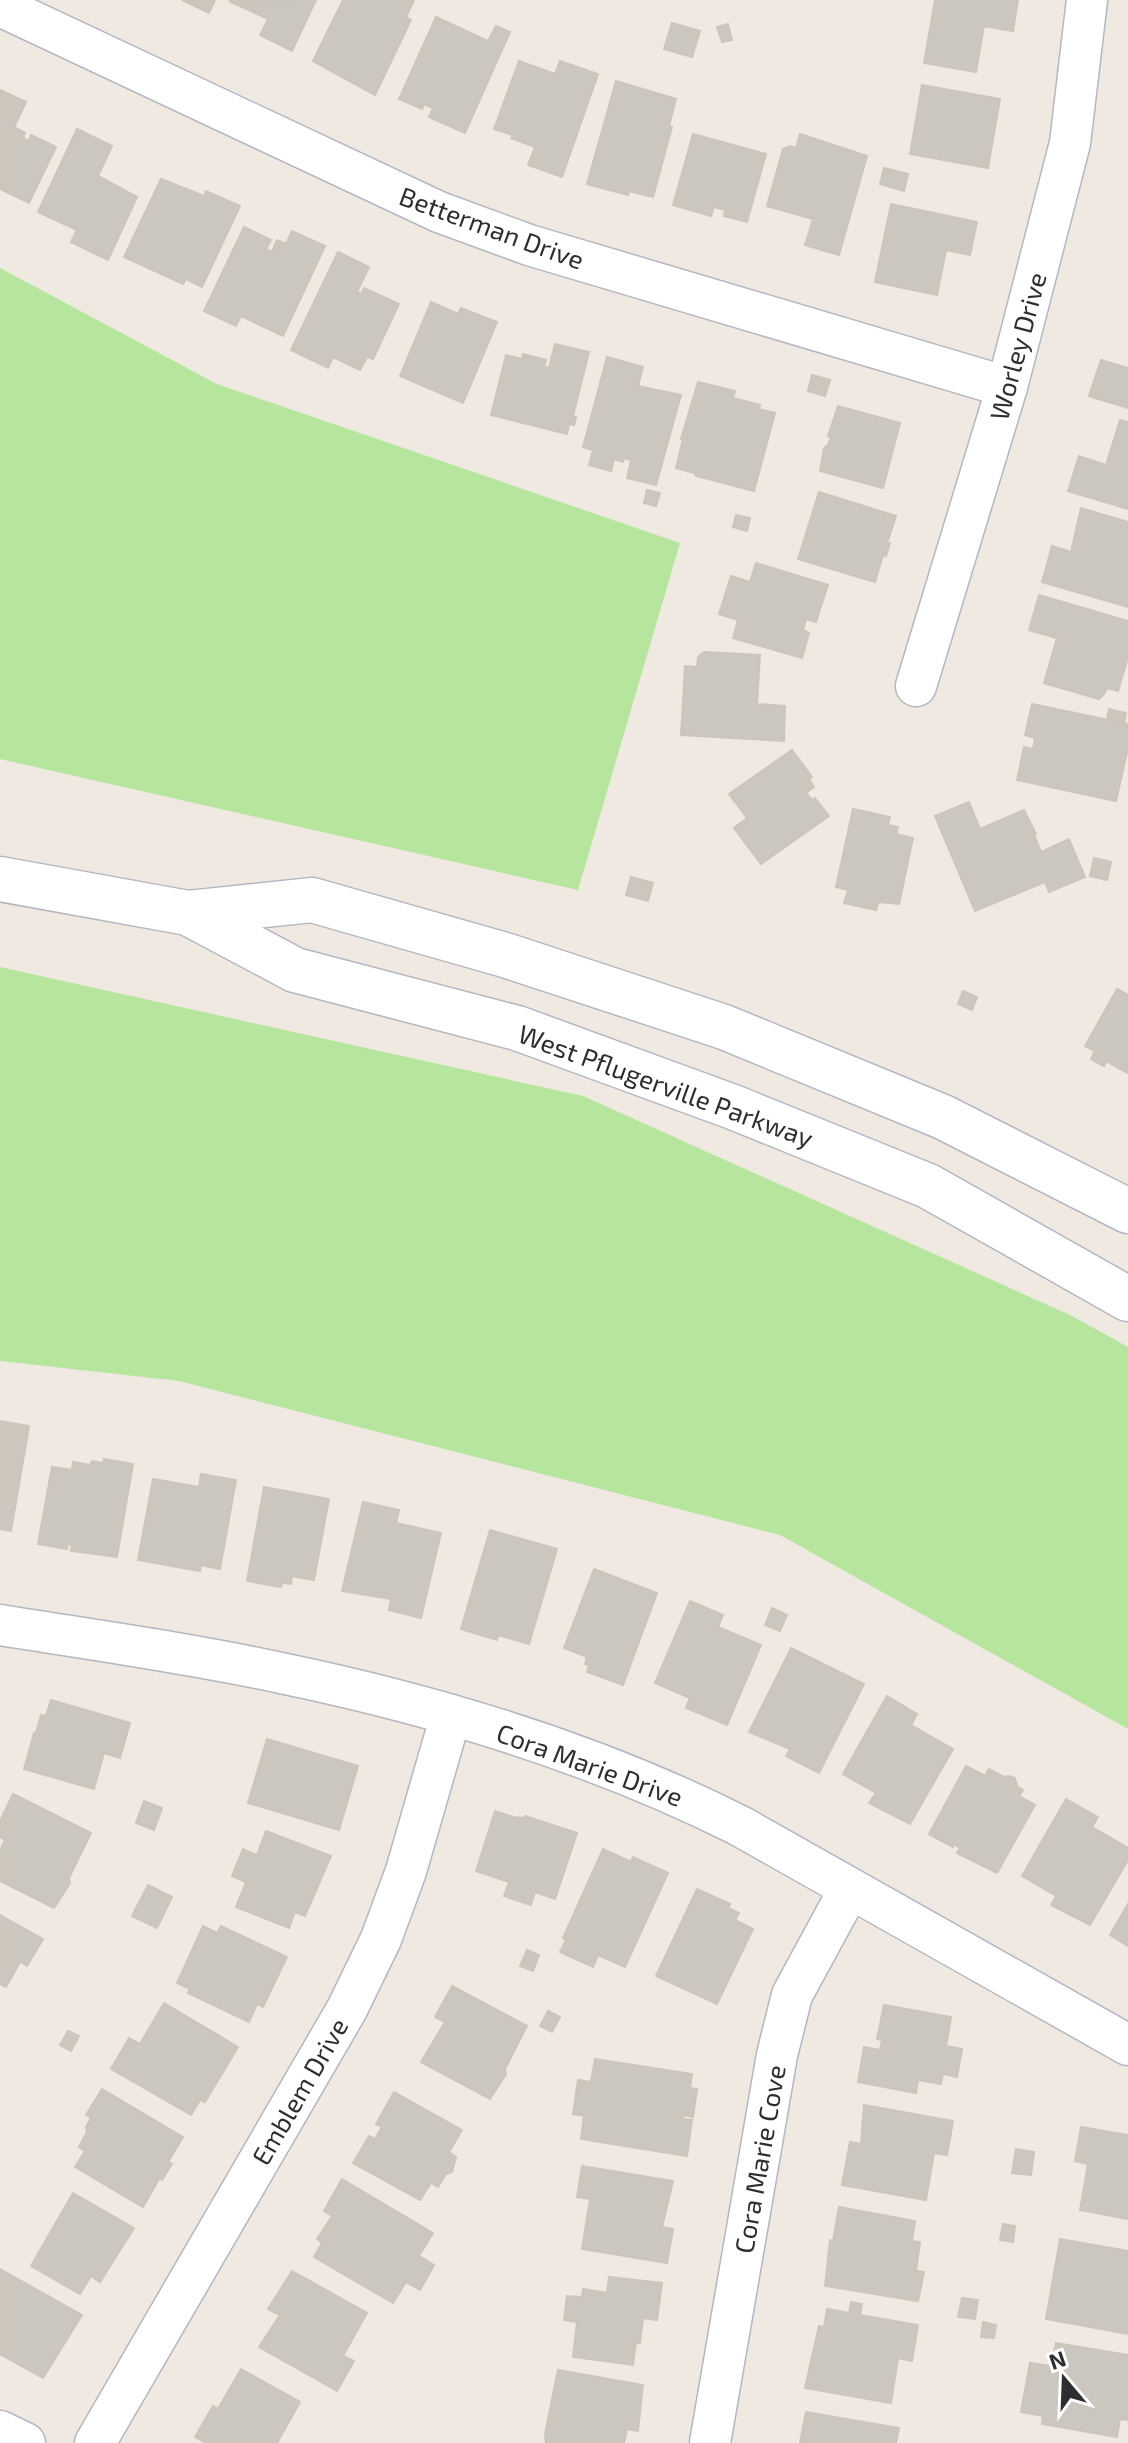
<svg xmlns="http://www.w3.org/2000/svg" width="1128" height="2443" font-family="'Exo 2',sans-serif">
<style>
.green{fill:#b6e59e}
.building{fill:#cbc7bf;stroke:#cbc5ba;stroke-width:2}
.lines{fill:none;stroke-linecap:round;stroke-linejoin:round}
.street-casing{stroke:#b4b7c1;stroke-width:43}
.secondary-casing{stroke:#b4b7c1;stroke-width:47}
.street{stroke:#fff;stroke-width:40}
.secondary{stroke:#fff;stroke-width:44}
.labels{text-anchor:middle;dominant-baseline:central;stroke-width:6;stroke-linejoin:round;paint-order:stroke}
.street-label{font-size:26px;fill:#2e2e2e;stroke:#fff}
</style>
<rect width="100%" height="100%" fill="#efe9e1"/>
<g class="green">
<path d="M0,268L217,384L680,543L578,890L0,759Z"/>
<path d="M0,967L583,1096L1070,1315L1128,1347V1729L780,1535L179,1381L0,1361Z"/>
</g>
<g class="building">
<path d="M182,0H215L209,13Z"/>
<path d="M316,0L292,51L260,35L268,19L229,1Z"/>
<path d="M343,0H414L406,17L411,20L375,95L313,61Z"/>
<path d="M935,0H1018L1013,31L984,26L976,72L924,63Z"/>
<path d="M436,17L488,41L496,26L510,32L465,133L429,117L433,108L424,104L422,109L399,99Z"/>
<path d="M672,23L700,31L692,57L664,49Z"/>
<path d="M728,24L732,40L722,42L717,27Z"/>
<path d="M519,61L555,74L560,61L598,74L562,177L528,165L535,147L511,138L513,135L494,129Z"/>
<path d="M616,81L676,99L669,126L672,127L653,197L629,191L628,195L587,184Z"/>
<path d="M922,85L1000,99L988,168L910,154Z"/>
<path d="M0,90L26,102L14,127L25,133L23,138L29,141L31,135L56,147L29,203L0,189Z"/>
<path d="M77,129L112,146L98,176L137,197L108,260L71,242L77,230L38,212Z"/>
<path d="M693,134L766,154L747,222L724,216L725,210L714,207L711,216L673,205Z"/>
<path d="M800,134L867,156L839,255L805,245L813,219L767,206L783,149L790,146L796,148Z"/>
<path d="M884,168L908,174L904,191L880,184Z"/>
<path d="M161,179L204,196L206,191L240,206L202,287L186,279L183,284L124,257Z"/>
<path d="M891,204L977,222L970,255L946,250L937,295L875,282Z"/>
<path d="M244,227L271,240L266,249L272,252L277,240L286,244L292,231L325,246L283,336L241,316L236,326L204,311Z"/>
<path d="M338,252L369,267L357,292L361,294L364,288L399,304L373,359L367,357L360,370L333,357L328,368L291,350Z"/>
<path d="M431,302L458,314L461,308L497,322L463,403L400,376Z"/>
<path d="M555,344L589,352L573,416L576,417L574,425L569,424L567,434L491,415L506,355L522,359L523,354L546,360L544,367L549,368Z"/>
<path d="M607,357L643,367L638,386L681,395L656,485L627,478L631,460L624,458L623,462L614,459L611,471L589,465L593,450L583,447Z"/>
<path d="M1101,360L1128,368V408L1089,396Z"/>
<path d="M812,375L830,380L825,396L808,391Z"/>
<path d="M698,382L735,391L733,398L760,405L759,409L775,413L754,491L696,476L694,473L676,468L683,439H681Z"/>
<path d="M838,406L900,423L883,488L820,471L824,448L828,445L831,437L828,436Z"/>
<path d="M1120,420L1128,422V509L1068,491L1079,456L1106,465Z"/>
<path d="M647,490L660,493L656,506L644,503Z"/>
<path d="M819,492L896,516L887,543H890L886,556L883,555L875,582L798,559Z"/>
<path d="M1081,508L1128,522V607L1042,582L1052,546L1071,552Z"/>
<path d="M736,515L750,518L747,531L733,527Z"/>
<path d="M756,563L828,585L816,622L806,619L803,630L809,633L802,658L733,638L738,620L719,614L731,576L750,582Z"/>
<path d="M1039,595L1128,621V657L1118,691L1107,688L1104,694L1099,699L1044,683L1057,638L1029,630Z"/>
<path d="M704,652L760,655L757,704L785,706L784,741L681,735L685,666L697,667L698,657Z"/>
<path d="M1032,704L1128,724V748L1116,801L1017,780L1024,747L1033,749L1035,738L1025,735Z"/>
<path d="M1109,709L1126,713L1124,723L1107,719Z"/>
<path d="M792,750L812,777L809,779L814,787L806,793L812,800L815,798L829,816L761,864L734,828L747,818L729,794Z"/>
<path d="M969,802L980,829L1024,810L1036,834L1034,835L1041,852L1069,839L1085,877L1049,892L1045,882L975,911L935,816Z"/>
<path d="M853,809L890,817L888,825L898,827L896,834L913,838L899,904L878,902L876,910L844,903L848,890L836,887Z"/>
<path d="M1094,858L1111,862L1107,880L1090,876Z"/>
<path d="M631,877L653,883L648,901L626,895Z"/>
<path d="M1117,989L1128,995V1073L1106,1061L1104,1066L1091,1059L1095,1051L1085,1046Z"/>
<path d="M963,991L977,997L972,1010L958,1004Z"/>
<path d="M0,1421L29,1426L11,1531L0,1529Z"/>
<path d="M104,1459L133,1464L117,1557L71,1551L72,1545L68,1544L67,1549L38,1544L52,1467L72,1470L73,1462L90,1465L92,1461L103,1463Z"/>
<path d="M201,1474L236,1480L220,1569L201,1565L200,1571L138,1560L153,1479L199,1487Z"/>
<path d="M264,1487L329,1499L314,1580L292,1576L291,1584L282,1583L281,1587L247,1581Z"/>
<path d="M363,1502L399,1510L396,1523L441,1533L421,1618L389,1610L391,1599L342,1591Z"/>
<path d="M490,1530L557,1549L529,1644L498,1635L497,1640L461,1629Z"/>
<path d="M594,1569L657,1593L623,1685L587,1672L589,1665L585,1664L587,1657L564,1648Z"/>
<path d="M690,1601L723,1615L718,1627L761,1645L727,1725L686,1708L690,1698L655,1683Z"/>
<path d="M772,1608L787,1615L780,1631L765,1625Z"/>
<path d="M791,1648L864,1684L819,1773L786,1756L790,1749L749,1732Z"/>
<path d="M887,1696L917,1714L911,1725L953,1749L910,1824L869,1803L876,1793L843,1774Z"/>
<path d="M51,1700L130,1723L120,1758L104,1753L94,1789L24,1769L34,1733H36L41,1715L46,1716Z"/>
<path d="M267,1739L358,1766L339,1830L248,1803Z"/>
<path d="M966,1766L985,1776L989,1769L1004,1777L1009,1776L1015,1778L1017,1786L1023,1790L1019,1796L1035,1805L997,1873L957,1853L960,1848L954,1844L953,1847L929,1834Z"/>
<path d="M13,1794L91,1833L69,1878L70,1883L54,1908L0,1881V1851L5,1840L0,1837V1821Z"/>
<path d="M1066,1799L1098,1817L1092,1827L1128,1848V1860L1090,1925L1051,1905L1056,1896L1022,1876Z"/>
<path d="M144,1801L162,1808L154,1830L136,1823Z"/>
<path d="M495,1811L513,1817L524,1818L525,1816L577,1833L555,1899L535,1892L531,1905L504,1896L509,1882L476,1871Z"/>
<path d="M266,1831L331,1856L305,1916L295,1912L289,1928L236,1907L246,1882L232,1876L243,1849L257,1855Z"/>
<path d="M603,1849L631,1862L633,1857L668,1873L625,1967L598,1955L593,1967L560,1952L566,1940L563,1938Z"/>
<path d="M148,1885L172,1897L157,1928L132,1916Z"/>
<path d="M697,1889L730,1904L728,1908L739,1913L735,1920L753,1929L717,2004L656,1976Z"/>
<path d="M1128,1904V1946L1110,1935Z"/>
<path d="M0,1915L43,1939L27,1966L20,1962L6,1987L0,1984Z"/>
<path d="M203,1926L217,1933L221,1926L287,1957L263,2007L257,2004L249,2022L188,1993L190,1989L177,1983Z"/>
<path d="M527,1950L539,1955L533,1971L520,1966Z"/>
<path d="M452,1986L527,2026L505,2069L506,2074L490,2099L421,2062L445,2022L435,2017Z"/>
<path d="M164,2003L238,2047L205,2102L200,2100L191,2115L111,2069L129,2038L140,2044Z"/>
<path d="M884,2005L951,2017L946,2046L962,2049L957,2077L943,2074L941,2084L918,2080L916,2093L858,2082L864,2047L880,2050L882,2040L877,2039Z"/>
<path d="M548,2011L560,2017L552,2032L540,2026Z"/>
<path d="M68,2031L79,2036L71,2051L60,2045Z"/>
<path d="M595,2059L692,2074L690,2088L697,2089L693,2117L684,2115L683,2119L692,2120L687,2156L581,2139L584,2116L573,2114L578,2080L591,2082Z"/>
<path d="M102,2089L183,2137L168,2162L172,2164L162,2180L160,2177L143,2207L75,2167L85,2151L79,2147L87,2132L86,2127L91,2118L86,2115Z"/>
<path d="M394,2092L462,2130L449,2152L456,2157L452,2172L446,2174L438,2187L431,2183L420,2200L353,2163L369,2136L375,2139L382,2127L376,2124Z"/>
<path d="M864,2105L953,2121L947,2155L934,2153L926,2200L842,2185L850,2142L861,2144Z"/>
<path d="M1081,2127L1128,2135V2219L1080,2210L1088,2164L1075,2161Z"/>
<path d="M1016,2149L1034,2152L1031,2175L1012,2173Z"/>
<path d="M582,2166L673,2181L662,2227L673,2229L667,2263L582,2249L590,2199L577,2197Z"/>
<path d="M342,2179L433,2233L419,2256L434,2265L420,2290L406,2282L393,2303L314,2257L322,2243L317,2239L332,2216L324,2211Z"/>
<path d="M73,2193L134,2228L100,2282L91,2276L80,2294L31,2266Z"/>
<path d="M839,2207L915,2221L912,2241L920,2242L916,2271L924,2272L918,2301L825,2286L830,2240L833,2241Z"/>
<path d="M1003,2224L1015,2226L1013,2242L1000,2240Z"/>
<path d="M1060,2239L1128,2251V2334L1046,2319Z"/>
<path d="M0,2269L82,2315L43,2378L0,2354Z"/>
<path d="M292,2271L367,2313L343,2356L354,2361L337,2391L259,2347L280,2315L268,2309Z"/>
<path d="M609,2277L662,2283L657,2320L643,2318L640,2343L636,2342L633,2365L573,2357L577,2322L564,2320L567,2296L582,2297L583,2289L607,2293Z"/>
<path d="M962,2298L978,2300L975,2319L958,2317Z"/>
<path d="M851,2302L862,2304L860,2315L918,2325L912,2361L898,2358L891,2403L805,2388L819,2326L824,2327L827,2309L849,2313Z"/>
<path d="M983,2322L996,2325L994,2338L981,2337Z"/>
<path d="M1056,2343L1128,2355V2420L1120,2419L1117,2437L1042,2424L1043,2416L1021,2412L1030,2363L1051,2366Z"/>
<path d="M241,2369L300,2402L277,2443H206L195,2437L213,2406L218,2409Z"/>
<path d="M558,2370L643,2385L638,2431L627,2429L624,2443H546L545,2434Z"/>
<path d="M806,2412L899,2428L896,2443H800Z"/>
</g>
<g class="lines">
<g class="street-casing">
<g id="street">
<path d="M0,6L439,212L529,245L1007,387"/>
<path d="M916,686L1007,387L1070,143L1087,0"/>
<path d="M0,1625C93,1640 188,1653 281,1673C440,1706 595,1753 740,1826L1128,2045"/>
<path d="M0,2431L25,2443"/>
<path d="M95,2443L347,2009L381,1939L406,1871L451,1715"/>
<path d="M710,2443L777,2055L792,1995L849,1890"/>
</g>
</g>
<g class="secondary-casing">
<g id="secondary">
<path d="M0,879L188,913L312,900L505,955L724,1027L943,1117L1128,1211"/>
<path d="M188,913L295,970L517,1028L733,1107L928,1186L1128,1299"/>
</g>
</g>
<use href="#street" class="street"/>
<use href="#secondary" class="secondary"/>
</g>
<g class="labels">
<g class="street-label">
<text transform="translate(492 227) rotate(20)">Betterman Drive</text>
<text transform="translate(1017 346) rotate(-75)">Worley Drive</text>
<text transform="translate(666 1085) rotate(20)">West Pflugerville Parkway</text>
<text transform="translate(590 1764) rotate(20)">Cora Marie Drive</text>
<text transform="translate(299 2091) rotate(-60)">Emblem Drive</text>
<text transform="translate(759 2159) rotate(-80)">Cora Marie Cove</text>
</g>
</g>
<g transform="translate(1064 2379) rotate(341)" stroke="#ffffff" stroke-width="6" paint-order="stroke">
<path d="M0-6L14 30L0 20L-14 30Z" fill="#2e2e2e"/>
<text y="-12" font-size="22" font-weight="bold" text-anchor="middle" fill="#2e2e2e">N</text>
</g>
</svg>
